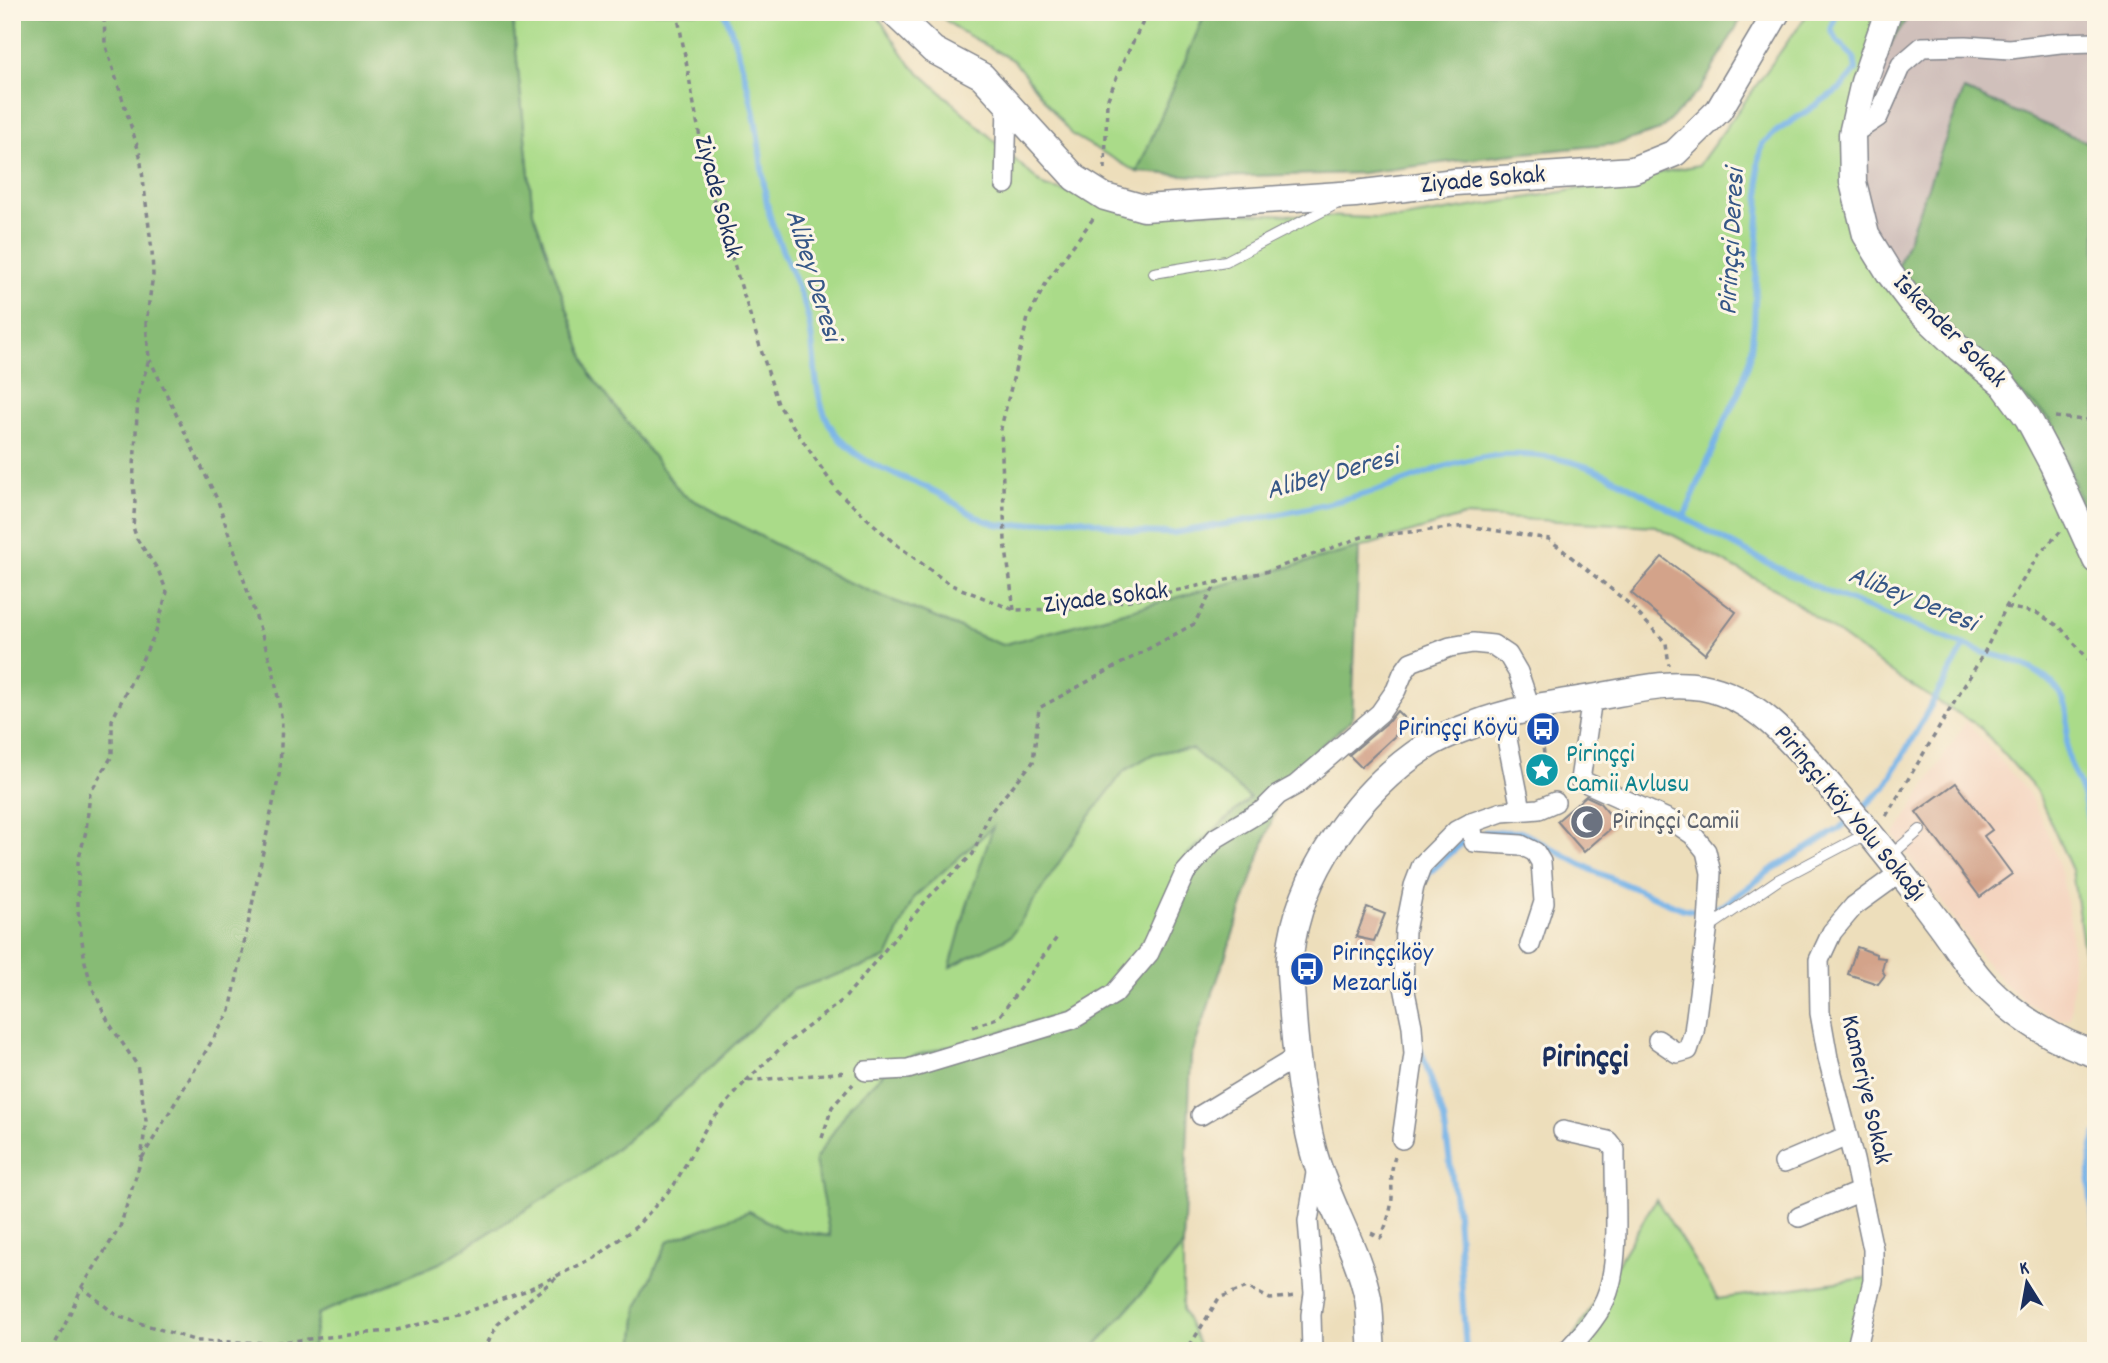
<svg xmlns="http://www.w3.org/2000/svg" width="2108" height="1363" font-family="Dekko,sans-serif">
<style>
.built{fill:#f4d4bf}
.industrial{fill:#d0c0bb}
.green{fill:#aadb89;stroke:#628574;stroke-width:2}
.forest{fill:#87bb75;stroke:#51756a;stroke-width:2}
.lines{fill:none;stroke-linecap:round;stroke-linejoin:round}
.stream{stroke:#76b3e8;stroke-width:6}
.building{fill:#d3a38a}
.lane-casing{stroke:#84868c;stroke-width:12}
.street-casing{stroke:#84868c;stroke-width:22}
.secondary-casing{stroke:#84868c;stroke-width:29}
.path{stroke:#84868c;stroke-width:3.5;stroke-dasharray:5 5;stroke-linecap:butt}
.lane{stroke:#fff;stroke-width:10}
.street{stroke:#fff;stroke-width:19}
.secondary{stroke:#fff;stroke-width:26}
.labels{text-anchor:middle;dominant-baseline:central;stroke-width:6;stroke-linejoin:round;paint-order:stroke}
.street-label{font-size:26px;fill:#1b2f5e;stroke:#fcf5e5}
.transit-label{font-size:26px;fill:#164399;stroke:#fcf5e5;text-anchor:end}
.culture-label{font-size:26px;fill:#0d838f;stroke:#fcf5e5;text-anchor:start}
.worship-label{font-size:26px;fill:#5b616d;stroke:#fcf5e5;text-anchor:start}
.water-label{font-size:28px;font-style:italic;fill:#365787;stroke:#fcf5e5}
.district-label{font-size:33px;font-weight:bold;fill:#1b2f5e;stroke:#fcf5e5}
</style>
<rect width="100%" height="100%" fill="#fcf5e5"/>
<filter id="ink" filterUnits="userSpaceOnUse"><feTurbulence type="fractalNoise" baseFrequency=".0143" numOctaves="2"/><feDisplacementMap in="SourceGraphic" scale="14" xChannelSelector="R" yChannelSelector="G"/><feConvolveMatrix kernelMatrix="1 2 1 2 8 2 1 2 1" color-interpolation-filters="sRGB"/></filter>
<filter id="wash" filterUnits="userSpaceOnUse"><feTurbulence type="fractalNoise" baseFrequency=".00686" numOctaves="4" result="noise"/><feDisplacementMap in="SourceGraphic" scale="28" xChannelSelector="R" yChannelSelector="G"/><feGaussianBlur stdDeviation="1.57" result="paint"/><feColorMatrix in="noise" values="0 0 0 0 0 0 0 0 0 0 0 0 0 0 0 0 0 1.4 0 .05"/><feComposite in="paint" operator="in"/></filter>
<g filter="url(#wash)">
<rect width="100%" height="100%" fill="#eddebb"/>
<path class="built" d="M1966,721L2028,792L2046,829L2061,871L2071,926L2073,983L2070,1018L2061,1020L2027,1003L2004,983L1979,954L1894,836Z"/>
<path class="industrial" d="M1911,12H2096V146L1964,90L1893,280L1863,216L1857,130L1892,41Z"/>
<g class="green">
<path d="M512,12H875L910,64L1045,187L1163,210L1398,219L1562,192L1699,165L1809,12H1911L1892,41L1857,130L1863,215L1893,280L2052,421L2096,543V973L2087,970L2072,870L2036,790L1979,726L1899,678L1779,591L1656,526L1464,516L1359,548L1002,645L840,579L682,494L590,374L533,212Z"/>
<path d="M934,12H1206L1137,172L1071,134L1014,61L959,30Z"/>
<path d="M1192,749L1250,798L1187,855L1143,949L1114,986L1072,1012L896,1061L851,1105L816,1160L830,1236L781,1229L749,1211L638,1307L634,1351H311L318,1314L442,1262L588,1171L683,1093L792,990L886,958L914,897L994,826L966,909L951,967L1087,820L1124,771L1153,754L1172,750Z"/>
<path d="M1656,1199L1718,1299L1873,1277L1858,1351H1565Z"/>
<path d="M1183,1246V1311L1202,1351H1091Z"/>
</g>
<g class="forest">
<path d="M12,12H512L533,212L590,374L682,494L840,579L1002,645L1359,548L1352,720L1288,773L1191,1057L1183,1246L1091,1351H634L638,1307L668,1241L749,1211L781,1229L830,1236L815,1160L851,1105L896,1061L1072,1012L1114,986L1143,949L1187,855L1250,798L1192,749L1172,750L1153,754L1124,771L1087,820L1011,936L950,967L966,909L993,827L914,897L887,958L792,990L683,1093L588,1171L442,1262L318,1314L311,1351H12Z"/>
<path d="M1206,12H1745L1701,89L1660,130L1616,144L1504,155L1362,173L1214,177L1137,172Z"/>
<path d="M1964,90L2096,146V543L2052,421L1893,280Z"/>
</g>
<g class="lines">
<g class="stream">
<path d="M725,12C737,47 748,82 755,119C761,150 762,183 769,213C779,250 799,281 808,317C817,355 811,397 833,430C858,467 899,473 936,492C957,502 972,519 996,524C1024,530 1051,516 1080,519C1097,521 1114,528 1131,531C1145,533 1159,533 1173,533C1240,522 1306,511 1371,492C1415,480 1455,457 1503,455C1581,451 1621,482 1685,518C1723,539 1762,561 1802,580C1861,608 1924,628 1984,653C2015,658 2061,676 2067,712C2069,728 2064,743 2069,760C2073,773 2081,785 2084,799C2091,825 2091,853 2096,879"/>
<path d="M1684,518L1721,429L1739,392L1750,358L1754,323L1760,193L1758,164L1762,144L1777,131L1841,88L1856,70L1854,58L1838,42L1831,30L1837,12"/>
<path d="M1858,812L1885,787L1965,645"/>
<path d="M1485,832H1521L1594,871L1683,909L1701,912L1723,906L1771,870L1839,829L1850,819"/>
<path d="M1427,878L1429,873L1463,842"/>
<path d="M1421,1050L1444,1119L1457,1214L1466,1351"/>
<path d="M2096,1135C2086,1167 2090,1200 2096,1233"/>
</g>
</g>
<g id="blocks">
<g class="building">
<path d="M1662,557L1736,612L1705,654L1631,593Z"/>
<path d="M1397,711L1409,723L1361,767L1349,755L1388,722Z"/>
<path d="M1956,783L1992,830L1984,836L2012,874L1980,897L1916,812Z"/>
<path d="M1586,796L1599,802L1617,823L1584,852L1557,821Z"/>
<path d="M1367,907L1385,914L1374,941L1356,937Z"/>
<path d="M1857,947L1876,954V957L1885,958L1882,970L1885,975L1878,984L1848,974Z"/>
</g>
</g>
</g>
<g filter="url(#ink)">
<use href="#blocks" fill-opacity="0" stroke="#84868c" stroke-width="2"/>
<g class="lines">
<g class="lane-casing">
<g id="lane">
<path d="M1154,273L1226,261L1338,203"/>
<path d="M1890,856L1920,830"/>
<path d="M1708,924L1715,923L1778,880L1854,840L1870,837"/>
</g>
</g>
<g class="street-casing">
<g id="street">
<path d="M1852,134L1878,117L1901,65L1922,47L1966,46L2010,49L2060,43L2096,42"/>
<path d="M1005,184L1007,104"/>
<path d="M1502,714L1521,809"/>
<path d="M1580,780L1674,822L1693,835L1706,851L1711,873L1708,924L1694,1032L1688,1050L1677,1053L1658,1040"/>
<path d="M1580,780L1592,698"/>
<path d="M1471,823L1474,842L1521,845L1535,852L1541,862L1544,902L1530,945"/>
<path d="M866,1071L908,1069L1073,1019L1114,994L1149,953L1185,873L1216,838L1263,810L1278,795L1296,785L1380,713L1396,690L1403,673L1411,662L1450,647L1473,643L1493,645L1508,655L1518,672L1530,707"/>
<path d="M1201,1115L1295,1058"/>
<path d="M1563,1131L1608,1141L1615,1150C1614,1192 1621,1253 1608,1292C1601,1314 1582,1334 1567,1351"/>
<path d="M1402,1139L1414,1054L1412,1026L1403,982L1405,931L1414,886L1422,865L1456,831L1471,823L1502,812L1539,809L1555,802"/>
<path d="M1784,1163L1847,1136"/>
<path d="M1799,1217L1861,1191"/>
<path d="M1312,1351L1311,1315L1314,1293L1308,1221L1317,1167"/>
<path d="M1856,1351L1873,1281V1249L1854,1160L1828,1058L1820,1013L1819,960L1832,932L1854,906L1901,872"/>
</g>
</g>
<g class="secondary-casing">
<g id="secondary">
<path d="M893,12L933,50L982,76L1075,178L1105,197L1144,208L1355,194L1455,182L1633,170L1675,153L1719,110L1777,12"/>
<path d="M1888,12L1864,82L1852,134L1853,182L1866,235L1890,274L1912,303L1960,349L2003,384L2028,418L2053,465L2096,560"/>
<path d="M1372,1351C1370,1334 1371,1315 1368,1298C1357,1247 1326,1200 1313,1150C1301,1101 1295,1051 1292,1001C1291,986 1289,970 1290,956C1298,874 1358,791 1425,747C1439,737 1457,731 1473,725C1514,709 1554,704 1597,697C1632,691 1667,681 1702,687C1761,698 1798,749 1835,792C1871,834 1905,877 1938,922C1954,943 1969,969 1988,988C2017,1017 2056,1042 2096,1054"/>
</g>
</g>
<g class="path">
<path d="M677,12L708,181L778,404L837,491L892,541L949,584L1014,610L1071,609L1136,599L1265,572L1362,537L1468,526L1549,539L1627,602L1666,643L1669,665"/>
<path d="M1105,169L1107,101L1122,64L1148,12"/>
<path d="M2055,417L2096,421"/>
<path d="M2006,607L2037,613L2060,627L2096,668"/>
<path d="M1014,610L1005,541L1001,428L1028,318L1047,281L1095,216"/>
<path d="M1540,729L1549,784"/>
<path d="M1886,816L1984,653L2006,607L2040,553L2060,532"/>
<path d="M973,1027L999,1017L1058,936"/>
<path d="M746,1081L784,1045L844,999L928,898L973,854L989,814L1033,762L1039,708L1194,624L1217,582"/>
<path d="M822,1138L832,1107L853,1084"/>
<path d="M142,1158L230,1011L280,770L282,721L273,669L218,501L150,360"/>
<path d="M1371,1233L1381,1238C1386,1225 1391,1212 1392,1198C1392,1183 1390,1172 1395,1157"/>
<path d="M82,1287L120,1227L141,1160L146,1120L137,1065L109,1023L92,987L85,962L78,911V862L86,831L90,793L112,756V720L156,632L167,592L158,570L137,539L133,527L135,502L133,485L138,397L149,359L146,323L153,275L152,251L140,155L105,43L104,12"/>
<path d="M51,1351L62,1331L82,1287L117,1316L197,1341L271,1343L397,1330L472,1310L525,1291L596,1257L637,1226L674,1185L707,1126L746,1081L847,1072"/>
<path d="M483,1351L498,1324L556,1278"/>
<path d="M1181,1351L1192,1342L1219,1298L1247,1287L1270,1299L1296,1296"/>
</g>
<use href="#lane" class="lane"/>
<use href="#street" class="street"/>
<use href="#secondary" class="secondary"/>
</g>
</g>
<defs>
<g id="bus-disc" transform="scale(1.75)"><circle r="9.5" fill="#1a4fb4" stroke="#fcf5e5"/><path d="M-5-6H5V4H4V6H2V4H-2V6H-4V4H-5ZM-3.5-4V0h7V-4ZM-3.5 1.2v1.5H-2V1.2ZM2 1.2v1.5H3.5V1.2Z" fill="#fff"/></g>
<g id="sight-disc" transform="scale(1.75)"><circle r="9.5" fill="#0f9aa8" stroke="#fcf5e5"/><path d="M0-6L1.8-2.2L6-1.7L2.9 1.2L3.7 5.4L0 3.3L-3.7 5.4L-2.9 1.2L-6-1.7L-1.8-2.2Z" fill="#fff"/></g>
<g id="mosque-disc" transform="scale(1.75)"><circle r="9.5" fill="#6b7280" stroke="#fcf5e5"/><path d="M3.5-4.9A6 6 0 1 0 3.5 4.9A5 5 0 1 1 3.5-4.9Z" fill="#fff"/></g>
</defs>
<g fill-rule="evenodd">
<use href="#bus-disc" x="1543" y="729"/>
<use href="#sight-disc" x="1542" y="770"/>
<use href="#mosque-disc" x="1587" y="822"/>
<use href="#bus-disc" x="1307" y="969"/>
</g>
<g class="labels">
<g class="street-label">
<text transform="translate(1483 181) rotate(-5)">Ziyade Sokak</text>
<text transform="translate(717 197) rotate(75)">Ziyade Sokak</text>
<text transform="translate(1949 332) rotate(45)">İskender Sokak</text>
<text transform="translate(1106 599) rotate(-7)">Ziyade Sokak</text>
<text transform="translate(1849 814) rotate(50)">Pirinççi Köy Yolu Sokağı</text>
<text transform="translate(1865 1090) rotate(77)">Kameriye Sokak</text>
</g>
<g class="transit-label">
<text x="1518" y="729">Pirinççi Köyü</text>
<text x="1332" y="954" text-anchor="start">Pirinççiköy<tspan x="1332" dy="30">Mezarlığı</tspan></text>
</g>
<g class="culture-label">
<text x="1566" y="755">Pirinççi<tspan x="1566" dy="30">Camii Avlusu</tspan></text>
</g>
<g class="worship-label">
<text x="1612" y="822">Pirinççi Camii</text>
</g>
<g class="water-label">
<text transform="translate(1734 242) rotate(-87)">Pirinççi Deresi</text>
<text transform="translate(811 276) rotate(73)">Alibey Deresi</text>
<text transform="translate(1333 476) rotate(-15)">Alibey Deresi</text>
<text transform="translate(1912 601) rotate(22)">Alibey Deresi</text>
</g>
<g class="district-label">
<text x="1585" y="1059">Pirinççi</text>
</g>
</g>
<rect width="2108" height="1363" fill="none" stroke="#fcf5e5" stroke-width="42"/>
<g transform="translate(2027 1283) rotate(349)" stroke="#fcf5e5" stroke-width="5" paint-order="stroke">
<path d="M0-5L12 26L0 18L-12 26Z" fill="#1b2f5e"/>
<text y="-10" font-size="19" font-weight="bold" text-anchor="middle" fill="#1b2f5e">K</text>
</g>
</svg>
